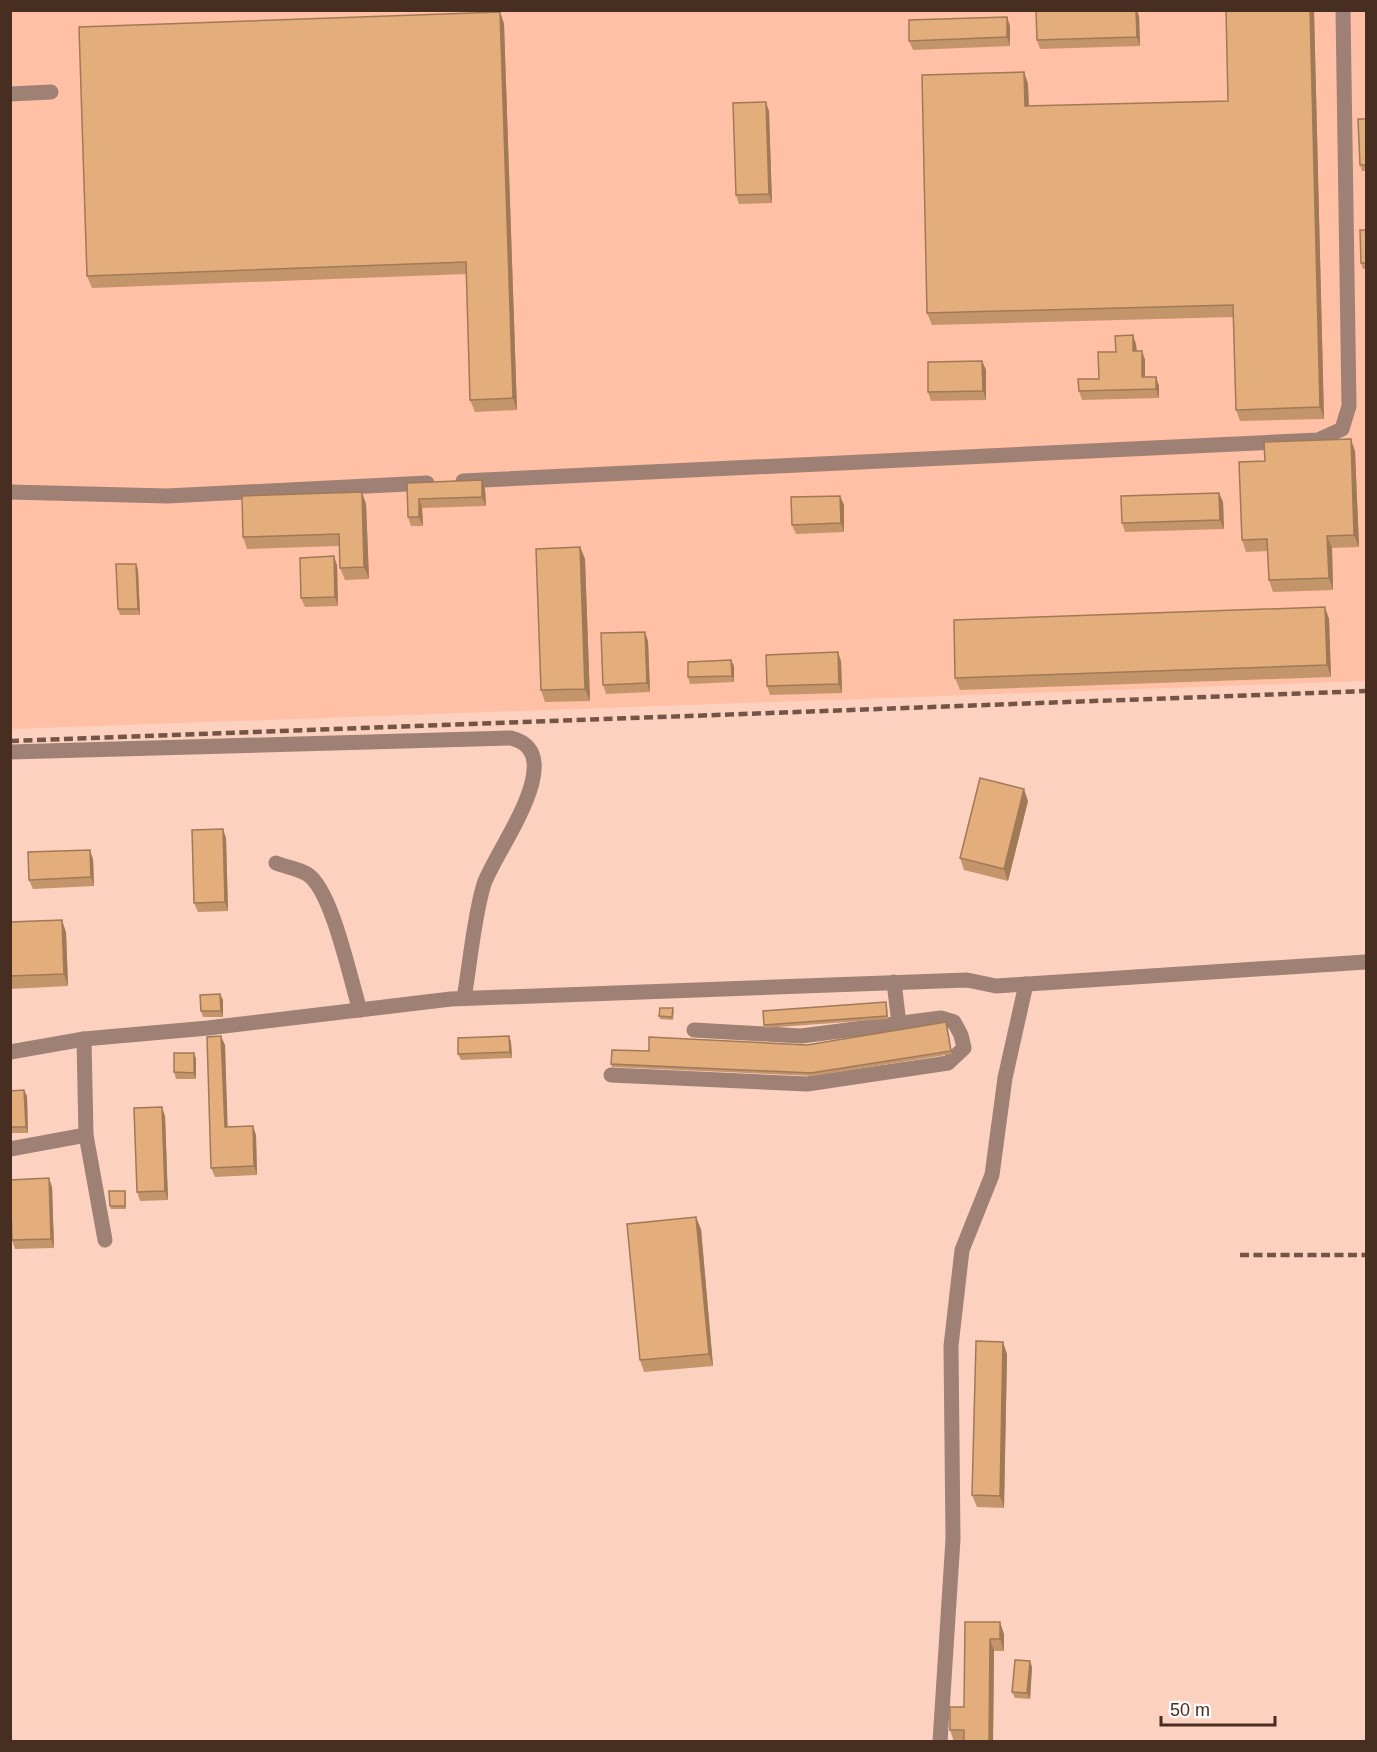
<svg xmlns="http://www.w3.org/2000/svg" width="1377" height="1752" viewBox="0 0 1377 1752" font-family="Helvetica,sans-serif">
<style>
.built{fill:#ffc0a6}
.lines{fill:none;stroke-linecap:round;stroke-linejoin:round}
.minor{stroke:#9e8074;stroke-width:15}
.rail{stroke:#735447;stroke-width:4.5;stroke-dasharray:9 4.5;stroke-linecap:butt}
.wall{fill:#c4956b}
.shaded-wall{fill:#a07957}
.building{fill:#e4ad7c;stroke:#a07957;stroke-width:1.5}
</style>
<rect width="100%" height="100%" fill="#fdd1c0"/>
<!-- built -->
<path class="built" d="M10,11H1366V681L11,729Z"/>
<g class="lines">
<!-- minor -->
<g class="minor">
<path d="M10,94L51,92"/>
<path d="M463,481L1318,440L1342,429L1349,406L1343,10"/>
<path d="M10,492L167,496L427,483"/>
<path d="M10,752L511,738C572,753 495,851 484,884C474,916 470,964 464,998"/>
<path d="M276,863C285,867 298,868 307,874C332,889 350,979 360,1010"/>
<path d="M894,982L899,1024"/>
<path d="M84,1039L86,1135L105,1240"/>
<path d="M10,1052L84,1039L208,1028L451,999L967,980L996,986L1366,962"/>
<path d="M611,1075L807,1084L948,1063L964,1048L961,1035L954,1022L941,1018L801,1036L694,1030"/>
<path d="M10,1149L86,1135"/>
<path d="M940,1742L953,1539L951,1346L962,1250L992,1175L1005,1078L1026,984"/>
</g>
<!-- rail -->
<g class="rail">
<path d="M10,741L1366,691"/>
<path d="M1240,1255H1366"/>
</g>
</g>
<!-- wall -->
<g class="wall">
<path d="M1226,10H1314L1324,419L1240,421L1236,410L1233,317L932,325L927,313L1024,72L1028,84L1029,106L1228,101Z"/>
<path d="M500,12L504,24L517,410L475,412L470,400L466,274L92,288L87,276Z"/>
<path d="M1139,16L1140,46L1040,49L1037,40Z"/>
<path d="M1007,17L1010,26V46L913,50L909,41Z"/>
<path d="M769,111L772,203L739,204L736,195Z"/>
<path d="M1366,119V171H1362L1360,165Z"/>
<path d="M1366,230V269H1363L1361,263Z"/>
<path d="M1136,344L1137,351H1142L1145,360V377H1156L1159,386V398L1082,400L1079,391L1099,379L1116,352Z"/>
<path d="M982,361L986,370V400L931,401L928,392Z"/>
<path d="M1355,451L1359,547L1332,548L1333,590L1273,592L1269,580L1268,551L1246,552L1242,540L1265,461Z"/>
<path d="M407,483L485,489L486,506L422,508L423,526H411L408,517Z"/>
<path d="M1219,493L1223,502L1224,529L1125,532L1122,523Z"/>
<path d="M840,496L844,505V532L796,534L792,525Z"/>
<path d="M366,504L369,579L345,580L340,568L339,546L247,549L243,537Z"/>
<path d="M580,547L585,559L590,701L545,702L541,690Z"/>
<path d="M136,564L138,570L140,615H120L118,609Z"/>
<path d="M337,565L338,606L305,607L301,598Z"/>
<path d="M1329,619L1331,677L960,690L955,678Z"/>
<path d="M648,641L650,692L606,694L603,685Z"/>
<path d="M841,661L842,693L770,695L767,686Z"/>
<path d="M734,666V682L690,684L688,677Z"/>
<path d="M1028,801L1008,881L964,870L960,858Z"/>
<path d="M226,838L228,911L198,912L194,903Z"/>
<path d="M93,859L94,886L33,889L29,880Z"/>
<path d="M10,922L66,932L68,986L10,989Z"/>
<path d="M223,1000V1017H203L201,1011Z"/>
<path d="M887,1005L888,1019L765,1028L764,1025Z"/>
<path d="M674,1011L673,1020L660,1019L659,1016Z"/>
<path d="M946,1022L952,1054L813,1076L612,1067L611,1064L649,1051L807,1045Z"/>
<path d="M509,1036L511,1042L512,1058L461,1060L458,1054Z"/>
<path d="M225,1045L227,1127L256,1135L257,1175L215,1177L211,1168Z"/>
<path d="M194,1053L196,1059V1079H176L174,1072Z"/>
<path d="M10,1091L27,1096L28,1133H12L10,1130Z"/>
<path d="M165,1116L168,1200L140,1201L137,1192Z"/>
<path d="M52,1187L54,1248L15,1249L12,1240Z"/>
<path d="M125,1191L126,1194V1209H111L110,1206Z"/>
<path d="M701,1229L713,1366L644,1372L640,1360Z"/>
<path d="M1007,1354L1004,1508L977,1507L972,1495Z"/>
<path d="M965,1622L1004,1634V1651H994L993,1742H954L950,1730L964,1707Z"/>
<path d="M1032,1667L1030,1699L1015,1698L1012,1692Z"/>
</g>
<!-- shaded-wall -->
<g class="shaded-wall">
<path d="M1136,10H1137L1139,16L1140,46L1137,37Z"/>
<path d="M1310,10H1314L1324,419L1320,407Z"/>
<path d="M500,12L504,24L517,410L513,398Z"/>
<path d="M1007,17L1010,26V46L1007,37Z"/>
<path d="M1024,72L1028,84L1029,118L1025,106Z"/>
<path d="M766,102L769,111L772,203L769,194Z"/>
<path d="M1133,335L1136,344L1137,360L1133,351Z"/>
<path d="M1142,351L1145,360V386L1142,377Z"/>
<path d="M982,361L986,370V400L983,391Z"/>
<path d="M1156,377L1159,386V398L1156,389Z"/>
<path d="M1351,439L1355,451L1359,547L1354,535Z"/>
<path d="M482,480L485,489L486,506L482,497Z"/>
<path d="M362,492L366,504L369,579L364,567Z"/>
<path d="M1219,493L1223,502L1224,529L1220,520Z"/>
<path d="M840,496L844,505V532L841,523Z"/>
<path d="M419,499L422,508L423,526L419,517Z"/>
<path d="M1327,536L1332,548L1333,590L1329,578Z"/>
<path d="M580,547L585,559L590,701L585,689Z"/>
<path d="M334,556L337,565L338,606L335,597Z"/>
<path d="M136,564L138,570L140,615L138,609Z"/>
<path d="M1325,607L1329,619L1331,677L1327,665Z"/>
<path d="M645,632L648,641L650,692L647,683Z"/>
<path d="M838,652L841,661L842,693L839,684Z"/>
<path d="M731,660L734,666V682L732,676Z"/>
<path d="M1024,789L1028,801L1008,881L1004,869Z"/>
<path d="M223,829L226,838L228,911L225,902Z"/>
<path d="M90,850L93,859L94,886L91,877Z"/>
<path d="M62,920L66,932L68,986L64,974Z"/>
<path d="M220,994L223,1000V1017L221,1011Z"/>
<path d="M221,1036L225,1045L228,1136L225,1127Z"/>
<path d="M509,1036L511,1042L512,1058L510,1052Z"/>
<path d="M194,1053L196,1059V1079L194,1073Z"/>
<path d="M24,1090L27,1096L28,1133L26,1127Z"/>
<path d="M162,1107L165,1116L168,1200L165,1191Z"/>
<path d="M253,1126L256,1135L257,1175L254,1166Z"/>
<path d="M49,1178L52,1187L54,1248L51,1239Z"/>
<path d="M696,1217L701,1229L713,1366L709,1354Z"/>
<path d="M1003,1342L1007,1354L1004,1508L1000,1496Z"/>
<path d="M1000,1622L1004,1634V1651L1000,1639Z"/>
<path d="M990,1639L994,1651L993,1742H989Z"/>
<path d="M1030,1661L1032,1667L1030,1699L1027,1693Z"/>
</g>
<!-- building -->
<g class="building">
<path d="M1136,10L1137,37L1037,40L1036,11Z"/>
<path d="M1226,10H1310L1320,407L1236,410L1233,305L927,313L922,75L1024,72L1025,106L1228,101Z"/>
<path d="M500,12L513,398L470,400L466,262L87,276L79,27Z"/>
<path d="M1007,17V37L909,41V20Z"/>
<path d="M766,102L769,194L736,195L733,103Z"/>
<path d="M1358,119H1366V165H1360Z"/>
<path d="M1360,230H1366V263H1361Z"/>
<path d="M1133,335V351H1142V377H1156V389L1079,391L1078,379H1099L1098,352H1116L1115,336Z"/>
<path d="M982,361L983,391L928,392V362Z"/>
<path d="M1351,439L1354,535L1327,536L1329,578L1269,580L1267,539L1242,540L1239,462L1265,461L1264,442Z"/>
<path d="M482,480V497L419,499V517H408L407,483Z"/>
<path d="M362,492L364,567L340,568L339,534L243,537L242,496Z"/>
<path d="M1219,493L1220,520L1122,523L1121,496Z"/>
<path d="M840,496L841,523L792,525L791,497Z"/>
<path d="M580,547L585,689L541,690L536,549Z"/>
<path d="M334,556L335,597L301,598L300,558Z"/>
<path d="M116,564H136L138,609H118Z"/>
<path d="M1325,607L1327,665L955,678L954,620Z"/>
<path d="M645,632L647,683L603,685L601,633Z"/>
<path d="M838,652L839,684L767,686L766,655Z"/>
<path d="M731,660L732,676L688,677V662Z"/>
<path d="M980,778L1024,789L1004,869L960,858Z"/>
<path d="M223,829L225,902L194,903L192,830Z"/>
<path d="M90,850L91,877L29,880L28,852Z"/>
<path d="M62,920L64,974L10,976V922Z"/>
<path d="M220,994L221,1011H201L200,995Z"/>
<path d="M886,1002L887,1016L764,1025L763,1011Z"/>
<path d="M660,1008H673L672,1017L659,1016Z"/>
<path d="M946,1022L951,1051L811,1073L611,1064L612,1050L649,1051V1037L807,1045Z"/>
<path d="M221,1036L225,1127L253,1126L254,1166L211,1168L207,1037Z"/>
<path d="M509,1036L510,1052L458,1054V1038Z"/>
<path d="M174,1053H194V1073L174,1072Z"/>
<path d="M24,1090L26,1127H10V1091Z"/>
<path d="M162,1107L165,1191L137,1192L134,1108Z"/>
<path d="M49,1178L51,1239L12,1240L10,1180Z"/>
<path d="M109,1191H125V1206H110Z"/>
<path d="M696,1217L709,1354L640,1360L627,1224Z"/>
<path d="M976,1341L1003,1342L1000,1496L972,1495Z"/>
<path d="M965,1622H1000V1639H990L989,1742L964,1741V1730H950V1707H964Z"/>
<path d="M1015,1660L1030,1661L1027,1693L1012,1692Z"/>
</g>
<!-- border -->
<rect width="1377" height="1752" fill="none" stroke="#482d21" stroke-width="24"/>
<!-- scale -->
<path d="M1161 1716v9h114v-9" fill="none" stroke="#482d21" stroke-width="3"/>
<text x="1170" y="1716" font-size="18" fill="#482d21" stroke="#fdfdfd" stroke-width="4.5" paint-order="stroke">50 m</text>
</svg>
